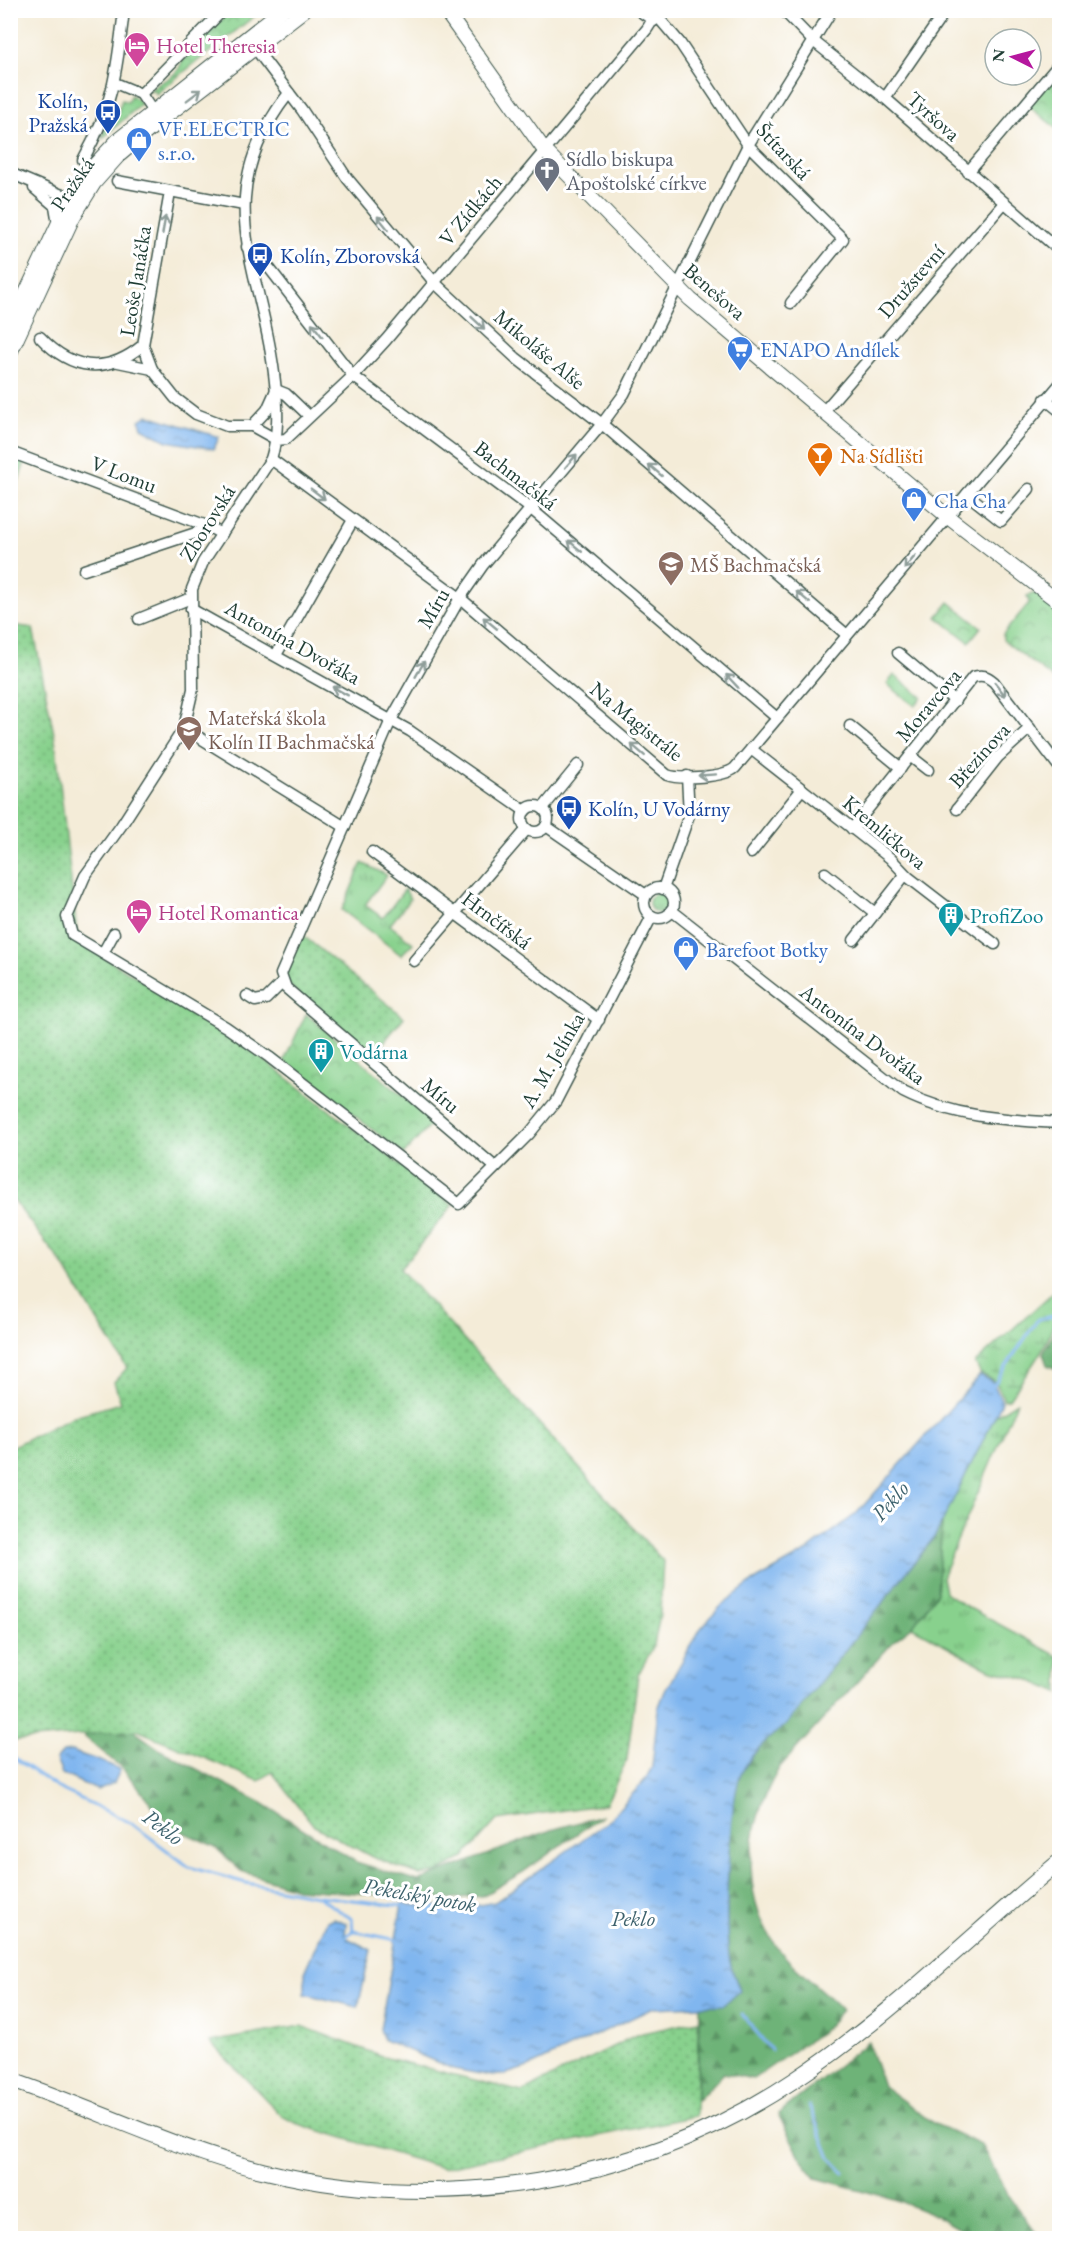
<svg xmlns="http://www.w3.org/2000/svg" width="1070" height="2249" viewBox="0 0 1070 2249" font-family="'EB Garamond',serif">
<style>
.grass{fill:url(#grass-tufts);stroke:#548760;stroke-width:1.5}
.forest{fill:url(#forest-firs);stroke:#467856;stroke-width:1.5}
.wetland{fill:url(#wetland-marsh);stroke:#548760;stroke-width:1.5}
.park{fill:url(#park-crowns);stroke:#548760;stroke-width:1.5}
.garden{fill:url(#garden-dots);stroke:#548760;stroke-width:1.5}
.water{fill:url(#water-ripples);stroke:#507a92;stroke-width:1.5}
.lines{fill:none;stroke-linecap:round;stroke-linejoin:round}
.stream{stroke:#80b6ef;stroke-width:3}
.street-casing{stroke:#3f574d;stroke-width:13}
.secondary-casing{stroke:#3f574d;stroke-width:16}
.primary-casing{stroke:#3f574d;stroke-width:17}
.street{stroke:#fff;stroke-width:10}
.secondary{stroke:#fff;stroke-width:14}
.primary{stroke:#fff;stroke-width:15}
.oneway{stroke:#8f9e9a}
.labels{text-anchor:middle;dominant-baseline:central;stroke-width:6;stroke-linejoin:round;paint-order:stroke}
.hotel-label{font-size:21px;fill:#b23c85;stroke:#fff;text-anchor:start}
.transit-label{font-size:21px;fill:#164399;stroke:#fff;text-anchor:start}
.street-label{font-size:21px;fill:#1f3d34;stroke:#fff}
.shop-label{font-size:21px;fill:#366cbe;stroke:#fff;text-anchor:start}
.worship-label{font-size:21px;fill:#5b616d;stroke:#fff;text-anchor:start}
.food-label{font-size:21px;fill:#c56008;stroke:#fff;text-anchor:start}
.education-label{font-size:21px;fill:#785e54;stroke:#fff;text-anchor:start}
.culture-label{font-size:21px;fill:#0d838f;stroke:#fff;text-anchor:start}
.water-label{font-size:22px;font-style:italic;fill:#3c616c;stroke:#fff}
</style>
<defs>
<pattern id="grass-tufts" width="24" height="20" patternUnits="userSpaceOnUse" patternTransform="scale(1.5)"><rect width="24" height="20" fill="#88d18d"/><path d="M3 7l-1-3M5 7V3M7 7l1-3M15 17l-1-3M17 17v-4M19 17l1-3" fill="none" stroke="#6fab74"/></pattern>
<pattern id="forest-firs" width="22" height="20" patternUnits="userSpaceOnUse" patternTransform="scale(1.5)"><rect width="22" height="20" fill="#6eb378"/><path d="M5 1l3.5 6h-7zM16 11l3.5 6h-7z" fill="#5a9363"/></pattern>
<pattern id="wetland-marsh" width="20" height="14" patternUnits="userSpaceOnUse" patternTransform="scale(1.5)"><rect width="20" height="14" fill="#88d18d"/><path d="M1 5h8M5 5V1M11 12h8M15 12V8" fill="none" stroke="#6fab74"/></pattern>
<pattern id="park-crowns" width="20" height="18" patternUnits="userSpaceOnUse" patternTransform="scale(1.5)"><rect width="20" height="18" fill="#88d18d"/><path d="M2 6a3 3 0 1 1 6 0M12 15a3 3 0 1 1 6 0" fill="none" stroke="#6fab74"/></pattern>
<pattern id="garden-dots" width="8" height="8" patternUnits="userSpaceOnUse" patternTransform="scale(1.5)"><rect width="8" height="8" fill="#88d18d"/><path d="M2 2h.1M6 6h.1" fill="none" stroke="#6fab74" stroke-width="1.8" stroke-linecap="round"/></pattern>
<pattern id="water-ripples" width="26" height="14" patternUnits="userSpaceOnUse" patternTransform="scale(1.5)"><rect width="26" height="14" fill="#80b6ef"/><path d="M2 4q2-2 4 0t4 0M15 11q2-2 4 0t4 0" fill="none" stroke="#6895c2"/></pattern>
</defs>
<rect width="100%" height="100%" fill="#fff"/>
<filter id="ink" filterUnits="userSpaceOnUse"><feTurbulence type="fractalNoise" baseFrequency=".0167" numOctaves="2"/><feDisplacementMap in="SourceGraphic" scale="12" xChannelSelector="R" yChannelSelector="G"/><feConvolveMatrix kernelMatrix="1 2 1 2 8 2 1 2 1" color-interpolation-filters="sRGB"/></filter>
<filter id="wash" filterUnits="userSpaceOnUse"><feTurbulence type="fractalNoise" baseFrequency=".008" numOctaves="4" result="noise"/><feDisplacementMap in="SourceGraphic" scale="24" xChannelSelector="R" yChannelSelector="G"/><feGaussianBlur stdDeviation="1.35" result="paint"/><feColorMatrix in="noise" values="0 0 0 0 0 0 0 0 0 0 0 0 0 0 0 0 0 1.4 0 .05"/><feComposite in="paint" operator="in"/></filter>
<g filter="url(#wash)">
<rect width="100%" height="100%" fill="#f4ecd8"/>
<!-- grass -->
<g class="grass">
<path d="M131,95L142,103L102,139L104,128L111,129L122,100L128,102Z"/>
<path d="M11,456L25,462L11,502Z"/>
<path d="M362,863L387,875L365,905L383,918L405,889L410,899L390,925L413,943L401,955L342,910Z"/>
<circle cx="659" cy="903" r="10"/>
<path d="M1017,1402L948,1562L942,1577L945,1592L964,1605L1059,1657V1693L1027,1679L989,1669L912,1627L937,1593L942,1522L996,1415Z"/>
</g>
<!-- forest -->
<g class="forest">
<path d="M1059,1323V1370L1047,1365L1043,1353Z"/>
<path d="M942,1522L937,1593L912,1627L895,1640L779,1768C743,1830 737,1909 791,1963C807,1979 826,1993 842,2010L825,2029L753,2079L724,2073L697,2101L700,2004L723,2005L740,1991C736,1980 730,1968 729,1956C724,1924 728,1796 743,1770C754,1750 768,1738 786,1725L935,1536Z"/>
<path d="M63,1687L113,1716L162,1751L262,1803L356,1862L418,1881L551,1830L602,1816L523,1872L482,1896L447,1899L297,1889L241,1871L214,1846L169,1826L123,1769L85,1737Z"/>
<path d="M868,2042L883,2086L933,2123L981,2145L1011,2200L1040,2238H975L941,2218L894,2199L816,2178L803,2162L778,2114Z"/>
</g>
<!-- wetland -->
<path class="wetland" d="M1059,1287C1060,1334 1034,1362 1009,1399L1004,1400L996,1382L980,1373L975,1363Z"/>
<!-- park -->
<g class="park">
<path d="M230,11H261L156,94L154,91H148C159,81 179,78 182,60Z"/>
<path d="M1059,68V130L1028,106Z"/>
<path d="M1035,593L1059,611V683L1003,640V634L1029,603L1027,596Z"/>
<path d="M949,602L981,627L969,642L937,617Z"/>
<path d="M894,675L922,697L915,706L887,684Z"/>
<path d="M306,1014L433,1122L404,1154L284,1061Z"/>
</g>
<!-- garden -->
<g class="garden">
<path d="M12,625L33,628L55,739L78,942L225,1030L453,1205L400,1269L663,1561L660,1614L654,1645L638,1675L627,1759L606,1804L497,1820L464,1857L439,1872L420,1875L372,1857L314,1826L272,1772L259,1781L137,1730L11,1741V1447L74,1416L121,1403L114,1382L127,1368L63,1265L11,1197Z"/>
<path d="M301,934L404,1017L372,1057L285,982V974Z"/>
<path d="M698,2021L696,2116L442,2168L295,2123L282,2116L210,2042L301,2026L387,2058L522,2092L638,2034Z"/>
</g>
<!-- water -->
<g class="water">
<path d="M148,415L219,437L214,449L167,441L142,428L140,420Z"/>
<path d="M980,1375L993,1382L1002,1402L935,1536L786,1725C768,1738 754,1750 743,1770C728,1796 724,1924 729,1956C730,1968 736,1980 740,1991L723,2005L653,2008L531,2066L506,2074L492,2076L453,2069L384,2040L380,2030L402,1904L465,1908L495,1902L607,1822L645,1780L652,1767L658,1709L665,1691L701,1628L724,1603L751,1583L804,1553L856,1514Z"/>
<path d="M72,1751C88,1758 105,1761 120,1770L114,1783L97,1790L62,1774L56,1760L63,1752Z"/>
<path d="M333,1918L346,1923L345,1937L371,1950L358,2007L305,1994V1970L327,1921Z"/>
</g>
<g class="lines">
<!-- stream -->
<g class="stream">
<path d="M993,1386L1038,1319L1060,1315"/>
<path d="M10,1755L56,1787L131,1823L189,1867L246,1883L317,1896L352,1919L353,1931L397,1940"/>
<path d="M319,1896L404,1906"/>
<path d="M345,1937L353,1931"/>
<path d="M742,2014L771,2050"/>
<path d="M809,2105L830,2158L844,2172"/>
</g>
</g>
</g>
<g filter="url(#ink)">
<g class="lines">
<!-- street casing -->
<g class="street-casing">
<g id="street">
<path d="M638,10L654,21"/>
<path d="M783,10L812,40L885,98L1060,251"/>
<path d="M657,16L680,43L748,145L843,239L791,303"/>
<path d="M255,48L302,110L347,178L435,283L516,358L602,424L847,635"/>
<path d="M115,83L141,94L153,112"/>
<path d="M289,93C205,200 264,269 275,382C278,408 279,433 271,459L203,562L192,589L193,689L184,728L121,826L85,876L67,917L72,935L226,1027L269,1057L459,1204L529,1134L556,1101L652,916"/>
<path d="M141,94L223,10"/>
<path d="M885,98L946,10"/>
<path d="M83,160C113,106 117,71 124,10"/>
<path d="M968,172L1060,63"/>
<path d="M10,173L62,195L77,194"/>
<path d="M117,181L244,205"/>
<path d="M34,188L55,206L58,224"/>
<path d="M170,192L143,345L152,369L175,398L196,414L227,426H252L277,440L286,439L353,376L386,340L647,29L659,10"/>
<path d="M247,247L270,269L353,376L530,508L777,718"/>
<path d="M40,337C72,371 107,375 143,345"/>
<path d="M118,362L152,369"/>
<path d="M1045,399L1060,411"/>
<path d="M824,411L1004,203"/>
<path d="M252,426L267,410L276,390L286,394L309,416"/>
<path d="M10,452L207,526L222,534"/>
<path d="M271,459L460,598L667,775C680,780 725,777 735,768L1060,384"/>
<path d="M967,494L1001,521L1029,489"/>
<path d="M84,570L211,528"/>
<path d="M191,609L410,731L525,811"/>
<path d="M139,619L191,598"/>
<path d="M898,653L955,701"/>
<path d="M276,655L353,520"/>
<path d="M850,726L901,768"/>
<path d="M184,728L345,827"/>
<path d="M751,749L890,858L908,877L995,944"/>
<path d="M910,756L928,770"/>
<circle cx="535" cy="819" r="13"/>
<path d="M543,808L578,765"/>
<path d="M957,809L998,757L1030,728"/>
<path d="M546,826L646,895"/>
<path d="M852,829L973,677C982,674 987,676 994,682L1060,768"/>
<path d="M372,852L599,1020"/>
<path d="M751,853L802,789"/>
<path d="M825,873L875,913"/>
<circle cx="659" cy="903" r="15"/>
<path d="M663,889L689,815L687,776"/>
<path d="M671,910L903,1092C952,1117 1005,1120 1060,1123"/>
<path d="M854,940L905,875"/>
<path d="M103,953L114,933"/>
<path d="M414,961L527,829"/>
<path d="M247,996L255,1001L266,999L282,983"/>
<path d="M494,1166L286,988L281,974L391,720L460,598L483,565L602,424L624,394L748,145L832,10"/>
</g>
</g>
<!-- secondary casing -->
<g class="secondary-casing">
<g id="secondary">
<path d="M445,10L545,151L690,299L948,517L1060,603"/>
<path d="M10,327L71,197L90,170L118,140L282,10"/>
<path d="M10,353L73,217L94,183L118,156L161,120L304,10"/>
</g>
</g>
<!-- primary casing -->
<g class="primary-casing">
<path id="primary" d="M10,2080C96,2109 177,2150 264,2171C444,2215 638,2184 793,2081C889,2018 972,1934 1060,1861"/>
</g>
<!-- street -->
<use href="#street" class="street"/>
<!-- secondary -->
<use href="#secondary" class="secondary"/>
<!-- primary -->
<use href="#primary" class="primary"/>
</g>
<!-- one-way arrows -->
<defs><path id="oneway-shaft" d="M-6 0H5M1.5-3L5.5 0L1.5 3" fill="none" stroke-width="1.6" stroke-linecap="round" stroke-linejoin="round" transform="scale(1.5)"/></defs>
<g class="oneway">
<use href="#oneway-shaft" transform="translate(194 95) rotate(-37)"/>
<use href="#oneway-shaft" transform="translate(383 223) rotate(-129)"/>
<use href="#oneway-shaft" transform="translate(164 225) rotate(-80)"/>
<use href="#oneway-shaft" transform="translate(478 323) rotate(43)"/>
<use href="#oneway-shaft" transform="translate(317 330) rotate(-128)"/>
<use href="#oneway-shaft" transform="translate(571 461) rotate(-49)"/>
<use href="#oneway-shaft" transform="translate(655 470) rotate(-139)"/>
<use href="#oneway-shaft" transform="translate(318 494) rotate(37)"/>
<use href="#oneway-shaft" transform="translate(575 546) rotate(-140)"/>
<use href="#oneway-shaft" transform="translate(910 562) rotate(130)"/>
<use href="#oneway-shaft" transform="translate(803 597) rotate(-139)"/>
<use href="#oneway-shaft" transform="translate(490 623) rotate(-140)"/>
<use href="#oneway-shaft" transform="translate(420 669) rotate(-60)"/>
<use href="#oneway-shaft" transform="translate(732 681) rotate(-133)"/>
<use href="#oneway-shaft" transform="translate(1000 689) rotate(52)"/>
<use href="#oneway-shaft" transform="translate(340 691) rotate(-151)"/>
<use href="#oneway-shaft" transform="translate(638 750) rotate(-139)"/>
<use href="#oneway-shaft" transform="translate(707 775) rotate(176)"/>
</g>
</g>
<!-- icons -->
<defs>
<g id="hotel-pin" transform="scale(1.35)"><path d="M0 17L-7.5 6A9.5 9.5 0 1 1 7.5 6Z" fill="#d1479c" stroke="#fff"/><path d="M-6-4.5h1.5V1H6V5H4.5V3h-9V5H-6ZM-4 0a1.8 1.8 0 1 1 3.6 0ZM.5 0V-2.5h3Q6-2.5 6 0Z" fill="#fff"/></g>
<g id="bus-pin" transform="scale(1.35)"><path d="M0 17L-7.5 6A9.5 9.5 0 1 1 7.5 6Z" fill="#1a4fb4" stroke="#fff"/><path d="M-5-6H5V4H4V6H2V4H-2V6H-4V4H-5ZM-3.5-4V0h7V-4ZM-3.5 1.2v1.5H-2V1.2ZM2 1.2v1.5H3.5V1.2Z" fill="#fff"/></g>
<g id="shop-pin" transform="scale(1.35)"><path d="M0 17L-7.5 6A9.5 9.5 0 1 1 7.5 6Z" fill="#3f7fe0" stroke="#fff"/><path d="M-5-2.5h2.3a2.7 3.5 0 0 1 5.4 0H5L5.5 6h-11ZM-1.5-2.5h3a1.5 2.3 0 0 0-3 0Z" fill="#fff"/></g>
<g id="church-pin" transform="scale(1.35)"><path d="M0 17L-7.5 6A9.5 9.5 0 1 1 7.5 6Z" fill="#6b7280" stroke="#fff"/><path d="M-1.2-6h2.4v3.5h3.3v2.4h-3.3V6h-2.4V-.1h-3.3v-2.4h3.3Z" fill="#fff"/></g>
<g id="supermarket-pin" transform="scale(1.35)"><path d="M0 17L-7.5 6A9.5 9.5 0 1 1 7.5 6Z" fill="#3f7fe0" stroke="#fff"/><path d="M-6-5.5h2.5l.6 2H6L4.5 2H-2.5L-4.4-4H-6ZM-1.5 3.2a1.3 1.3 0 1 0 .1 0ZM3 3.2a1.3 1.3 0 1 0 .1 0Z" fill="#fff"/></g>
<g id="bar-pin" transform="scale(1.35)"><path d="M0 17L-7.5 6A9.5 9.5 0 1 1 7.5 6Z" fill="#e8710a" stroke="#fff"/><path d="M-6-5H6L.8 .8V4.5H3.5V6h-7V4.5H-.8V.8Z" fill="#fff"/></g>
<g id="school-pin" transform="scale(1.35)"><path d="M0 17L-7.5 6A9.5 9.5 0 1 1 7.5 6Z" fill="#8d6e63" stroke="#fff"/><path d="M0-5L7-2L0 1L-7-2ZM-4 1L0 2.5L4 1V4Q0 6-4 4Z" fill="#fff"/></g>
<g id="building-pin" transform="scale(1.35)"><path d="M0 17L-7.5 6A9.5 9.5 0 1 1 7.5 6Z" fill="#0f9aa8" stroke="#fff"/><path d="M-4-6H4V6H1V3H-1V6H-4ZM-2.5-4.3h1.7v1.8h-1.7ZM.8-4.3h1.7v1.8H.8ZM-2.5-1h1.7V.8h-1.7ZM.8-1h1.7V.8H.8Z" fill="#fff"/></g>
</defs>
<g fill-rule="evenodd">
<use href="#hotel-pin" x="137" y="45"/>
<use href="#bus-pin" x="108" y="112"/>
<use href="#shop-pin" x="139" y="140"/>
<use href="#church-pin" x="547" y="170"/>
<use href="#bus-pin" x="260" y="255"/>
<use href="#supermarket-pin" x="740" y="349"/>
<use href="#bar-pin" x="820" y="455"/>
<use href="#shop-pin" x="914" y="500"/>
<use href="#school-pin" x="671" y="564"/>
<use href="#school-pin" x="189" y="729"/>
<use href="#bus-pin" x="569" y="808"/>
<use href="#hotel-pin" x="139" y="912"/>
<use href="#building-pin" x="951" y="915"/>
<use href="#shop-pin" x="686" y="949"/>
<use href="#building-pin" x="321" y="1051"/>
</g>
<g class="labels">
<!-- hotel labels -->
<g class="hotel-label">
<text x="156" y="45">Hotel Theresia</text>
<text x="158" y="912">Hotel Romantica</text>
</g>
<!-- transit labels -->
<g class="transit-label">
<text x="88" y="100" text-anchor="end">Kolín,<tspan x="88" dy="24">Pražská</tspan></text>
<text x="280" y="255">Kolín, Zborovská</text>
<text x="588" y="808">Kolín, U Vodárny</text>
</g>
<!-- street labels -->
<g class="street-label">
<text transform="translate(934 116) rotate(42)">Tyršova</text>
<text transform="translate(784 151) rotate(47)">Štítarská</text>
<text transform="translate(72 184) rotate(-56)">Pražská</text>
<text transform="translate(470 210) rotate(-50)">V Zídkách</text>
<text transform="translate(135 281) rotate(-81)">Leoše Janáčka</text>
<text transform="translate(911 281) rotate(-49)">Družstevní</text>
<text transform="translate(715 291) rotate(41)">Benešova</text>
<text transform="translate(540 349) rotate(40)">Mikoláše Alše</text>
<text transform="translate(124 474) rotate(21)">V Lomu</text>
<text transform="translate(516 475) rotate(38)">Bachmačská</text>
<text transform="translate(207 523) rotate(-58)">Zborovská</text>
<text transform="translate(433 608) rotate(-60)">Míru</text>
<text transform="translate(293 642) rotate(29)">Antonína Dvořáka</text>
<text transform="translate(928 705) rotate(-50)">Moravcova</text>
<text transform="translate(637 721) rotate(39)">Na Magistrále</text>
<text transform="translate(979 755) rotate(-48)">Březinova</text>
<text transform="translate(885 832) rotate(40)">Kremličkova</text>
<text transform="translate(497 920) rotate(37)">Hrnčířská</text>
<text transform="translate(863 1034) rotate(37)">Antonína Dvořáka</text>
<text transform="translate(552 1060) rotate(-60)">A. M. Jelínka</text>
<text transform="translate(441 1095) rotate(40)">Míru</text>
</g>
<!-- shop labels -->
<g class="shop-label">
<text x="158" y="128">VF.ELECTRIC<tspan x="158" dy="24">s.r.o.</tspan></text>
<text x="760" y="349">ENAPO Andílek</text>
<text x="934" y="500">Cha Cha</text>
<text x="706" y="949">Barefoot Botky</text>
</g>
<!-- worship labels -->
<g class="worship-label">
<text x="566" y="158">Sídlo biskupa<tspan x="566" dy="24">Apoštolské církve</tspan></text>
</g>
<!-- food labels -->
<g class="food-label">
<text x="840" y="455">Na Sídlišti</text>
</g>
<!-- education labels -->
<g class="education-label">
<text x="690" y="564">MŠ Bachmačská</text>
<text x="208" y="717">Mateřská škola<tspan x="208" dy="24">Kolín II Bachmačská</tspan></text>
</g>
<!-- culture labels -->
<g class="culture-label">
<text x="970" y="915">ProfiZoo</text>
<text x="340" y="1051">Vodárna</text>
</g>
<!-- water labels -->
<g class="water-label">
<text transform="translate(890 1501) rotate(-49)">Peklo</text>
<text transform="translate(163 1827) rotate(37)">Peklo</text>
<text transform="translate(420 1895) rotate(10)">Pekelský potok</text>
<text x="633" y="1918">Peklo</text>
</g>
</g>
<!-- margin -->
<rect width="1070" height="2249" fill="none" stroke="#fff" stroke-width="36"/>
<!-- north arrow -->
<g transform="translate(1013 57) rotate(276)"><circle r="28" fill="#ffffff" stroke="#a5b1ae" stroke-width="1.5"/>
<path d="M0-4.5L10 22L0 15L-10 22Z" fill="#b5179e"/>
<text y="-9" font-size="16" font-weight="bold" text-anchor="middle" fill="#1f3d34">N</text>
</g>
</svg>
